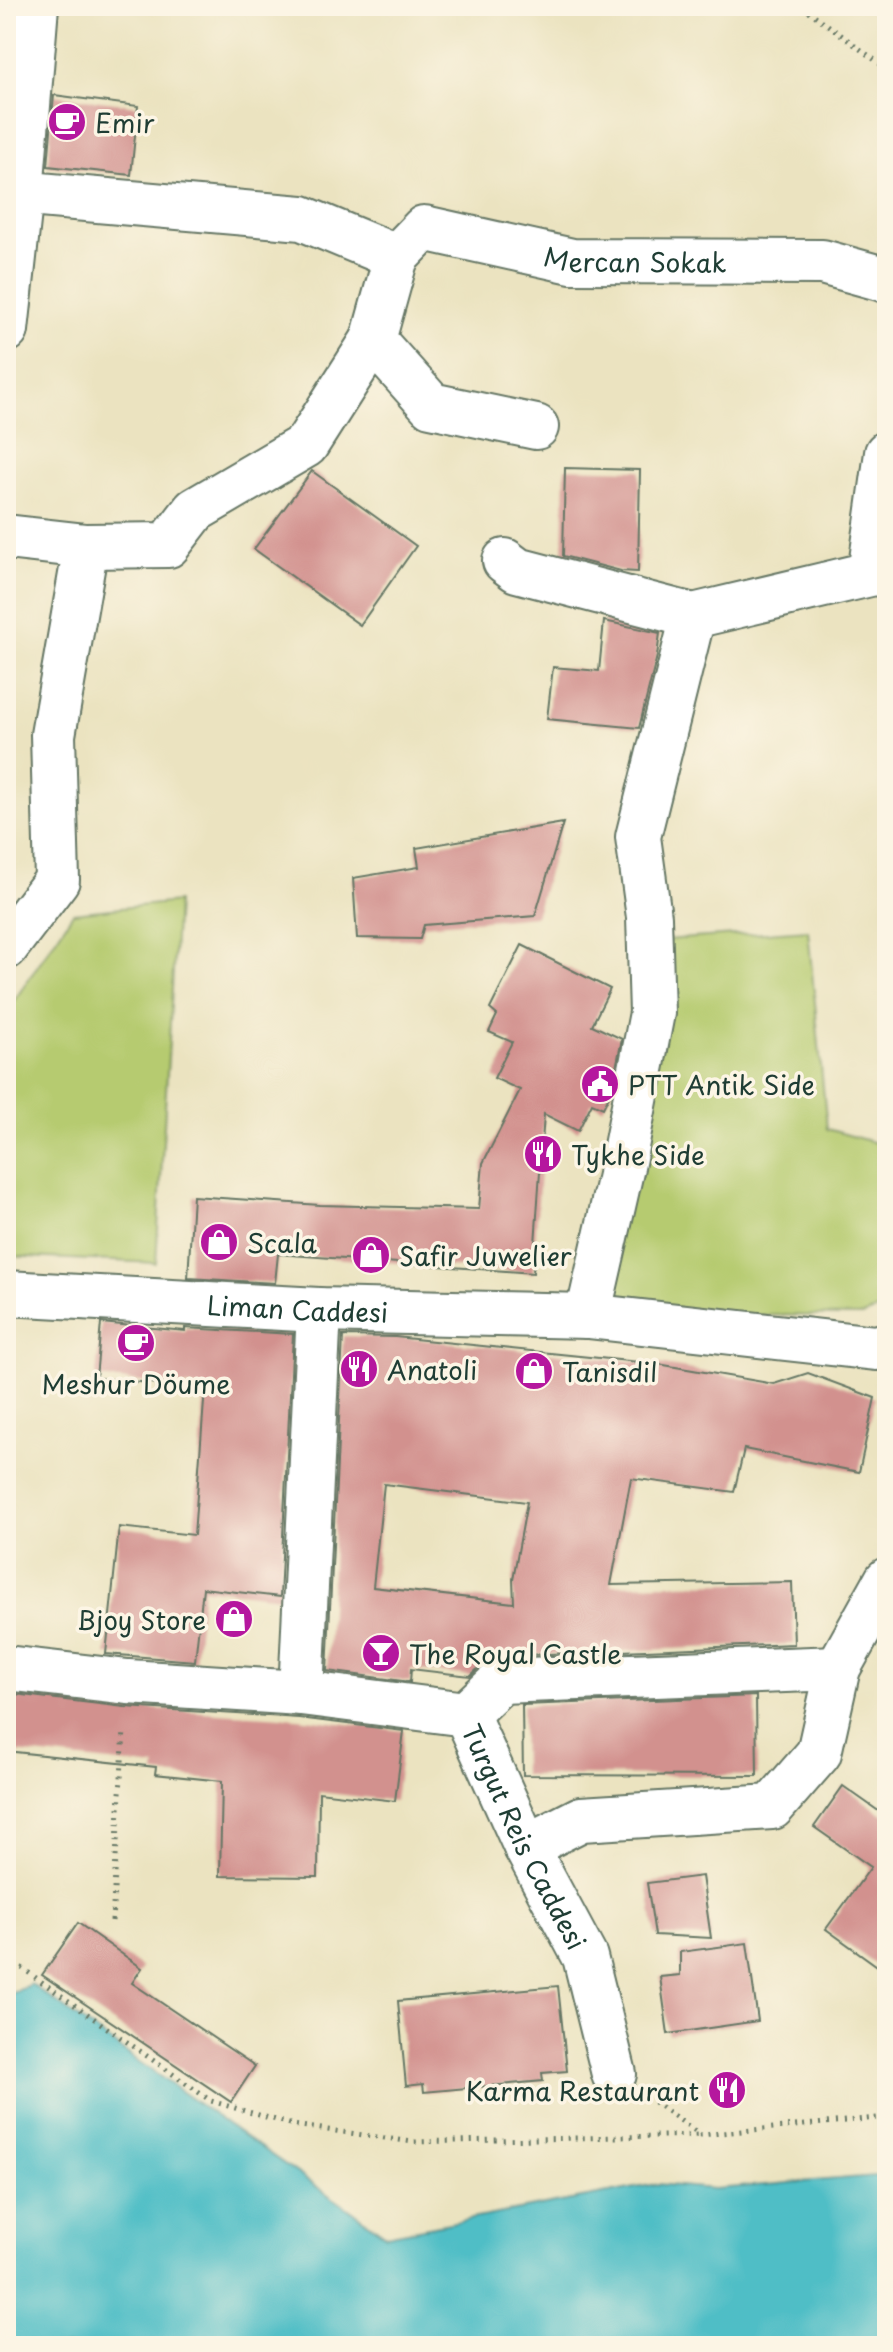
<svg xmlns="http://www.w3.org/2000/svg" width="893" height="2352" viewBox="0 0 893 2352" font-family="'Playpen Sans',sans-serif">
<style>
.green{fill:#b6cb6f;stroke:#6a8452;stroke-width:2}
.water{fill:#50bec6;stroke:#387e7d;stroke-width:2}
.building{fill:#d2918e;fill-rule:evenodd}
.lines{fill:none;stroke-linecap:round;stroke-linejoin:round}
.street-casing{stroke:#667765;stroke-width:48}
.path{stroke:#667765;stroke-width:5;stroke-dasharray:2 6;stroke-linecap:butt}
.street{stroke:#fff;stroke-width:44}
.labels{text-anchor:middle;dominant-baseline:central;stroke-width:7;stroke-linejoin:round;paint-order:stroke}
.poi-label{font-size:26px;fill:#1f3d34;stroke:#fcf5e5;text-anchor:start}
.street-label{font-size:26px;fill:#1f3d34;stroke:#fcf5e5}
</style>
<rect width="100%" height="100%" fill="#fcf5e5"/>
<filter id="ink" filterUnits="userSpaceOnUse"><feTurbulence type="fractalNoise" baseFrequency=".0125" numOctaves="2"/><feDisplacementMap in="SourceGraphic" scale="16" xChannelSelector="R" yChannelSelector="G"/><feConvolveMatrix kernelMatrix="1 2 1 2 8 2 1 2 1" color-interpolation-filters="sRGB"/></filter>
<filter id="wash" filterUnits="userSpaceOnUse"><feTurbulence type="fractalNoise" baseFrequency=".006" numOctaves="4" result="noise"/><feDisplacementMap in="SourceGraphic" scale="32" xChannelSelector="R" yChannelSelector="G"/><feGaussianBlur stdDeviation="1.8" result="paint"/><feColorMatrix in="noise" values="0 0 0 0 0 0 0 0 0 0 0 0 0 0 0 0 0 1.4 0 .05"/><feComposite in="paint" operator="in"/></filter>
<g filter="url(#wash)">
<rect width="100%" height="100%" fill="#ebe3c0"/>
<!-- green -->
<g class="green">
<path d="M177,902L156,1263L6,1256V1013L73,913Z"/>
<path d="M808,930L827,1129L887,1146V1306L862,1316L604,1314L665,940Z"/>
</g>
<!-- water -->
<path class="water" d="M31,1984C148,2070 267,2152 386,2235L656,2184L714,2189L887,2175V2346H6V1996Z"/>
<g id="blocks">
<!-- building -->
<g class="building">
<path d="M54,95L138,106L131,175L48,166Z"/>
<path d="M565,468L640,470L638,572L621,571L563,556Z"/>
<path d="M312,471L416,546L360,625L254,549Z"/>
<path d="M604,621L660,633L657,656L639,728L547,719L553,667L599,671Z"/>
<path d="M563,823L535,916L424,925L420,939L357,938L353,878L419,867L416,848Z"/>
<path d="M522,945L610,989L592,1025L622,1039L611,1092L603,1108L592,1103L578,1131L544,1114L533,1273L278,1254L275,1283L188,1278L193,1196L320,1205L479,1209L483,1163L520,1090L494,1078L512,1042L489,1032L497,1015L490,1009Z"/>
<path d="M101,1323L185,1331V1328L293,1334L280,1597L203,1588L195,1661L106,1654L119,1527L194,1535L205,1388L96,1378Z"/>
<path d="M343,1336L395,1337L658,1364L774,1384L808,1373L875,1398L859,1472L744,1449L734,1492L631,1478L611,1585L792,1582L794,1644L500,1656L485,1662L470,1676L411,1669L410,1682L327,1671ZM384,1484L527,1502L513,1579L514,1603L373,1587Z"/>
<path d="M6,1693L125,1707L299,1718L404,1731L395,1801L319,1792L318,1877L220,1876L222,1781L155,1774L156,1767L6,1751Z"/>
<path d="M756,1696L757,1776L523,1775L522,1705Z"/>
<path d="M843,1786L887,1817V1973L826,1929L871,1867L814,1827Z"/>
<path d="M702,1876L711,1938L655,1935L647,1883Z"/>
<path d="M78,1923L142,1968L132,1983L255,2066L231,2102L42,1975Z"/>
<path d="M747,1943L758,2021L668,2034L660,1977L680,1975V1952Z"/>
<path d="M558,1986L567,2071L542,2073L543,2081L424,2092L423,2084L406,2086L398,2001Z"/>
</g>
</g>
</g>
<g filter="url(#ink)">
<use href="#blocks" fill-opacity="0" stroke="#667765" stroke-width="2"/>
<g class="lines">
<!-- street casing -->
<g class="street-casing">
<g id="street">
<path id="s1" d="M6,192L302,218L396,257L424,228L572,261L822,262L887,280"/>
<path d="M396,257L373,340L431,405L536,427"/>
<path d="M6,330L21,193L36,6"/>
<path d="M6,537L86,546L53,735L57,880L6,947"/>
<path d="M86,546L168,545L195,510L306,445L373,340"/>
<path d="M505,561L517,570L693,616L870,574L887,453"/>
<path id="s2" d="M6,1293L319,1310L588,1316L876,1348L887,1345"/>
<path d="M588,1316L623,1162L652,1013L649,917L638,837L693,616"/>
<path d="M6,1668L128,1682L301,1693L319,1310"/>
<path id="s3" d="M301,1693L466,1714L526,1847L585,1957L614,2074"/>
<path d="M466,1714L501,1681L838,1668"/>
<path d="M526,1847L581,1819L772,1807L819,1753L838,1668L887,1580"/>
</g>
</g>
<!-- path -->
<g class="path">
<path d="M802,6L887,69"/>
<path d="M112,1921L124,1730"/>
<path d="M6,1964L22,1968L211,2101L293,2125L413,2142L701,2135"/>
<path d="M654,2102L701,2135L887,2117"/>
</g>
<!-- street -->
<use href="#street" class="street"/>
</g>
</g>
<!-- icons -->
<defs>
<g id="cafe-disc" transform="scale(2)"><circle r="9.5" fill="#b5179e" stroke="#fcf5e5"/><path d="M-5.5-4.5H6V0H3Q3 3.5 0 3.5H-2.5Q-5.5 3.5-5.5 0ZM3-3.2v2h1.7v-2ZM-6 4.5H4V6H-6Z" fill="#fff"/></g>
<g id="civic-disc" transform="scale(2)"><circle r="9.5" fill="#b5179e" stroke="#fcf5e5"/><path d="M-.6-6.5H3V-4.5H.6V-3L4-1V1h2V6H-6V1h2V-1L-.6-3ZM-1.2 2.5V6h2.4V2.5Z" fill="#fff"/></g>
<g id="restaurant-disc" transform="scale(2)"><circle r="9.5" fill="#b5179e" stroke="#fcf5e5"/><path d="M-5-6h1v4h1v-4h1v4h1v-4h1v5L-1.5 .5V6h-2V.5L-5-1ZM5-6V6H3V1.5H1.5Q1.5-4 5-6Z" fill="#fff"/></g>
<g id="shop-disc" transform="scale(2)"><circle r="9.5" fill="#b5179e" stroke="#fcf5e5"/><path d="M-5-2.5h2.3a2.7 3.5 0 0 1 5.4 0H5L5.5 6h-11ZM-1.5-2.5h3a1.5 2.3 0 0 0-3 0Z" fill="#fff"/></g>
<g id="bar-disc" transform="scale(2)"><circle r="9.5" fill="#b5179e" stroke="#fcf5e5"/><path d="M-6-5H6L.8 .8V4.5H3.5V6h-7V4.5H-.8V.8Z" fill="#fff"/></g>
</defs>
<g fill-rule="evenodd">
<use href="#cafe-disc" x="67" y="122"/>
<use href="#civic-disc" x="600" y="1084"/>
<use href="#restaurant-disc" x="543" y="1154"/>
<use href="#shop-disc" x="219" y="1242"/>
<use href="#shop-disc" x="371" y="1255"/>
<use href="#cafe-disc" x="136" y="1343"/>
<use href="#restaurant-disc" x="359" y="1369"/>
<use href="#shop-disc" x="534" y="1371"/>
<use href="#shop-disc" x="234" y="1619"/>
<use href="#bar-disc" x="381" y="1653"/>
<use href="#restaurant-disc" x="727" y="2090"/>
</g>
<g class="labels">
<!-- poi labels -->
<g class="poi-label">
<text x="95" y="122">Emir</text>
<text x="628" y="1084">PTT Antik Side</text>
<text x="571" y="1154">Tykhe Side</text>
<text x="247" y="1242">Scala</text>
<text x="399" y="1255">Safir Juwelier</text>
<text x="387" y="1369">Anatoli</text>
<text x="562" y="1371">Tanisdil</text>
<text x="136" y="1383" text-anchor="middle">Meshur Döume</text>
<text x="206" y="1619" text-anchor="end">Bjoy Store</text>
<text x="409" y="1653">The Royal Castle</text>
<text x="699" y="2090" text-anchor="end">Karma Restaurant</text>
</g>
<!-- street labels -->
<g class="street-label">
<text stroke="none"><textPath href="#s1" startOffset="654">Mercan Sokak</textPath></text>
<text stroke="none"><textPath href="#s2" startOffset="292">Liman Caddesi</textPath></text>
<text stroke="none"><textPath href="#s3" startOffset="302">Turgut Reis Caddesi</textPath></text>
</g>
</g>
<!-- margin -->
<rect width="893" height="2352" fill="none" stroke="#fcf5e5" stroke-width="32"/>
</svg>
